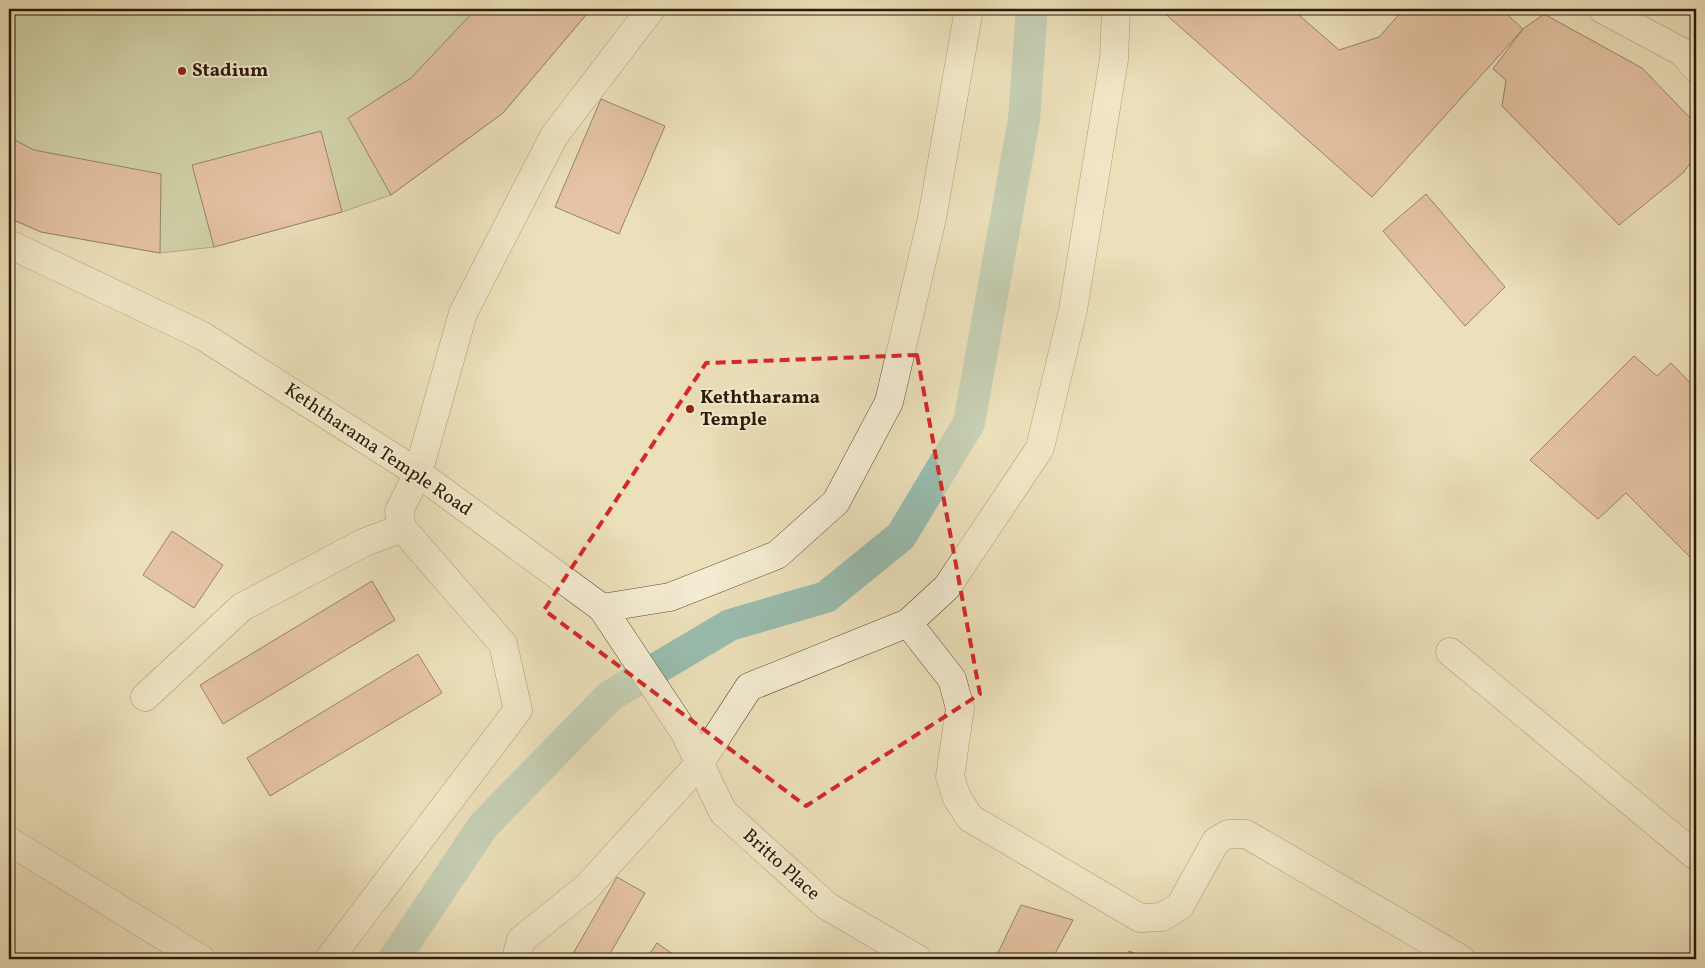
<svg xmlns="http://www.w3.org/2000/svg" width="1705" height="968" viewBox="0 0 1705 968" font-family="Vollkorn,serif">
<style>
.grass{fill:#b2c394;stroke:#6e6e4c}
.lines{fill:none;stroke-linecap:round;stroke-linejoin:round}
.canal{stroke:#99bdaf;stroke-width:32}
.building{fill:#dba08a;stroke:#2a1a05}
.minor-casing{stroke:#5a4c32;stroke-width:29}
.minor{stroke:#f3ebd2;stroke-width:28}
.marked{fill:none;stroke:#d62828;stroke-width:4;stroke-dasharray:10 6;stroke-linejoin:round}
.poi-dot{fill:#8f2418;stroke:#f3ebd2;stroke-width:2}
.labels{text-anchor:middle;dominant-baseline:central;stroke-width:4;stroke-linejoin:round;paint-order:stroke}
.poi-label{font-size:19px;font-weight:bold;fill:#2a1a05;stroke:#f3ebd2;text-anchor:start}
.street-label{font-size:19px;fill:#2a1a05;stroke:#f3ebd2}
</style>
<rect width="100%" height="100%" fill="#ece0ba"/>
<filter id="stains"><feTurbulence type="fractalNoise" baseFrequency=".004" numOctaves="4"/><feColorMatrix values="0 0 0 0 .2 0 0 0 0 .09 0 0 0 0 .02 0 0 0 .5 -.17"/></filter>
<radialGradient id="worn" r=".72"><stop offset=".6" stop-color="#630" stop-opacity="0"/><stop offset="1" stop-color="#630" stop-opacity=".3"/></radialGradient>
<!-- grass -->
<path class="grass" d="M9,9H591L503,113L391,195L342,212L214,247L160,253L41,232L9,218Z"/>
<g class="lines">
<!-- canal -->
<path class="canal" d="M394,959L483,826L610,696L730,625L826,597L901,536L969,423L1024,119L1032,9"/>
</g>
<!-- building -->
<g class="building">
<path d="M476,9H591L503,113L391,195L348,118L411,78Z"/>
<path d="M1162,9H1292L1339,50L1379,37L1404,9H1501L1523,29L1372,197L1161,10Z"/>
<path d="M1544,14L1642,68L1696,124V156L1683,173L1619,225L1502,106L1506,80L1493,69L1523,29Z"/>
<path d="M601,99L665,126L619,234L555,207Z"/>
<path d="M321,131L342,212L214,247L192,165Z"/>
<path d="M9,137L34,150L161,174L160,253L41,232L9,218Z"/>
<path d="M1426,194L1505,287L1465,326L1383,231Z"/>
<path d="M1634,356L1657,376L1671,363L1696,389V563L1626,493L1598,519L1530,460Z"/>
<path d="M172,531L223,565L194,608L143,575Z"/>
<path d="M372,581L395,620L223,724L200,685Z"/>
<path d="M418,654L442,693L270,796L247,758Z"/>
<path d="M617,877L645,893L607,959H570Z"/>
<path d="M1021,905L1073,920L1052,959H995Z"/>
<path d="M657,943L680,959H646Z"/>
<path d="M1129,951L1147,959H1125Z"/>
</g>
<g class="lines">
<!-- minor casing -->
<g class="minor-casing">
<g id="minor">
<path d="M1602,9L1682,52L1696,68"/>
<path d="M9,244L201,335L418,473L602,608L685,733L723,812L827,906L918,959"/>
<path d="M602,608L670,597L777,555L836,502L889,402L932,218L969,9"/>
<path d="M908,623L952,679L960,708L950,777L957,798L970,818L1140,918L1162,917L1180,906L1216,841L1228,834H1246L1461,959"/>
<path d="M1450,652L1696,856"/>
<path d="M145,697L242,607L363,543L402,528"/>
<path d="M9,841L201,959"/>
<path d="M329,959L518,710L503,644L402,528L399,511L418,473L463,313L554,136L651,9"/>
<path d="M516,959L521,940L587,887L699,764L749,687L908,623L947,587L1040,448L1073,310L1114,59L1116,9"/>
</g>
</g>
<!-- minor -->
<use href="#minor" class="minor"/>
</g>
<!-- marked area -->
<path d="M0 0H1705V968H0ZM917,355L980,694L806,806L544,610L706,363Z" fill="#ece0ba" fill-opacity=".55" fill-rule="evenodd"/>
<path class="marked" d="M917,355L980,694L806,806L544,610L706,363Z"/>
<!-- markers -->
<g class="poi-dot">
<circle cx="182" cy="71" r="5"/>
<circle cx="690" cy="409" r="5"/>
</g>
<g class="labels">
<!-- poi labels -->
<g class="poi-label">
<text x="192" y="71">Stadium</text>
<text x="700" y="398">Keththarama<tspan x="700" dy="22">Temple</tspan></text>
</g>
<!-- street labels -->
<g class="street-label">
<text transform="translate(378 450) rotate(34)">Keththarama Temple Road</text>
<text transform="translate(781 865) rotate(42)">Britto Place</text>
</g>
</g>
<!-- margin -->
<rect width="1705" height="968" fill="none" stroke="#ece0ba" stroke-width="30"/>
<rect x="10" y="10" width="1685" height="948" fill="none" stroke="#2a1a05" stroke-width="2.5"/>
<rect x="15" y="15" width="1675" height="938" fill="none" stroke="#2a1a05"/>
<rect width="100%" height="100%" filter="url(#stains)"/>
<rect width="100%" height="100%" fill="url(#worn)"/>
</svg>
